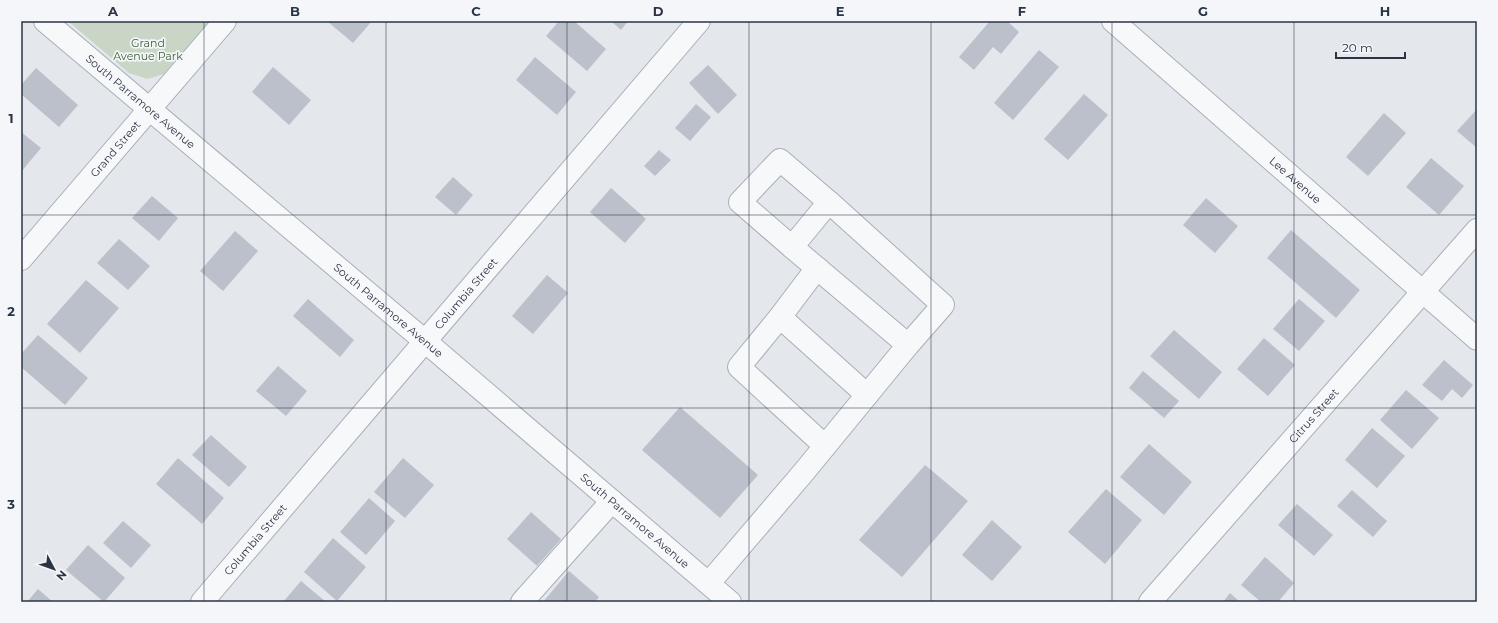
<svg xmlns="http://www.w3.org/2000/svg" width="1498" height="623" viewBox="0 0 1498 623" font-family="Montserrat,sans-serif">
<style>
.green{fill:#c9d6c5}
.building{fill:#bbc0ca}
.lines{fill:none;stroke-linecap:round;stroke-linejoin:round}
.minor-casing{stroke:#a9aeb7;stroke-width:24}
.minor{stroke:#f7f8fa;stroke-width:22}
.grid{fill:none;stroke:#2b3445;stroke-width:1;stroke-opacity:0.55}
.labels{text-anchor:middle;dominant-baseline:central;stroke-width:3.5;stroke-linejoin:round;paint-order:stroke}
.park-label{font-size:11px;fill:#3f6138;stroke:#f4f6f9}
.street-label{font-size:11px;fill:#2b3445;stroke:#f4f6f9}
.neatline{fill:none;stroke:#2b3445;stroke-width:1.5}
.grid-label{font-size:13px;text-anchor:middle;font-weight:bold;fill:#2b3445}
</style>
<rect width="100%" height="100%" fill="#e4e7ec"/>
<!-- green -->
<path class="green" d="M68,21H210L164,74L147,79L129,73Z"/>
<!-- building -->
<g class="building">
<path d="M327,21H372L353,43Z"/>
<path d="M559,21H574L606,49L587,71L546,36Z"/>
<path d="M611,21H628L621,30Z"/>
<path d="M990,21H1007L1019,32L1001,54L993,47L974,70L959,57Z"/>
<path d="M1039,50L1059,67L1013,120L994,103Z"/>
<path d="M535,57L576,92L557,115L516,80Z"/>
<path d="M708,65L737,95L718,114L689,83Z"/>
<path d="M273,67L311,100L289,125L252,92Z"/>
<path d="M36,68L78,105L59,127L21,94V85Z"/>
<path d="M1084,94L1108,115L1068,160L1044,139Z"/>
<path d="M696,104L711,117L690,141L675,128Z"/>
<path d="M1477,109V148L1457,131Z"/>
<path d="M1384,113L1406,133L1368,176L1346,157Z"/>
<path d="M21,132L41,148L21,172Z"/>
<path d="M659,150L671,160L655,176L644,166Z"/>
<path d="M1431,158L1464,186L1439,215L1406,187Z"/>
<path d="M453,177L473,195L456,215L435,197Z"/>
<path d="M611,188L646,219L625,243L590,212Z"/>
<path d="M152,196L178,218L159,241L132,218Z"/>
<path d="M1206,198L1238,226L1215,253L1183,225Z"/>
<path d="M1291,230L1360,290L1336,318L1267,258Z"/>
<path d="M235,231L258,251L223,291L200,271Z"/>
<path d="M119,239L150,266L128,290L97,263Z"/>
<path d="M547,275L568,293L533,334L512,316Z"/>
<path d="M86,280L119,308L80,353L47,324Z"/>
<path d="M308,299L354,340L340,357L293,316Z"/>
<path d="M1299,299L1325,321L1299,351L1273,329Z"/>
<path d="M1174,330L1222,372L1199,399L1150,356Z"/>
<path d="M38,335L88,378L65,405L21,367V354Z"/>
<path d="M1264,338L1295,365L1268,396L1237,369Z"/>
<path d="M1444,360L1473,385L1462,398L1452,389L1442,401L1422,385Z"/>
<path d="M278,366L307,391L286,416L256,391Z"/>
<path d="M1143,371L1179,401L1164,418L1129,388Z"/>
<path d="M1406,390L1439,418L1412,449L1380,420Z"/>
<path d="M680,407L758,475L720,518L642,450Z"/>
<path d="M1372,428L1405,456L1377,488L1345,460Z"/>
<path d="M211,435L247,467L229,487L192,455Z"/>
<path d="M1149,444L1192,482L1164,515L1120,477Z"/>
<path d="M178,458L224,498L202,524L156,484Z"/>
<path d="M403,458L434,485L405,518L374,492Z"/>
<path d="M925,465L968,501L902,577L859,540Z"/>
<path d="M1106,489L1142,520L1105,564L1068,532Z"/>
<path d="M1352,490L1387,521L1373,537L1337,506Z"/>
<path d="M369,498L395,521L366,555L340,532Z"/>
<path d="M1297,504L1333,535L1314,556L1278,525Z"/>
<path d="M531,512L561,539L537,566L507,539Z"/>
<path d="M992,520L1022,547L992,581L962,555Z"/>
<path d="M123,521L151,545L131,568L103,543Z"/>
<path d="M333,538L366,567L337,601L304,572Z"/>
<path d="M88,545L125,578L104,602L66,570Z"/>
<path d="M1265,557L1294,583L1278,602H1261L1241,585Z"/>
<path d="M569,571L599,597L595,602H543Z"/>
<path d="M301,581L326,602H283Z"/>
<path d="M38,589L53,602H27Z"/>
<path d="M1230,593L1240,602H1223Z"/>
</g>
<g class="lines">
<!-- minor casing -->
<g class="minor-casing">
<g id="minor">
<path id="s1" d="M45,21L426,342L730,602"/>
<path id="s2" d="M1113,21L1477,339"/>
<path d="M792,247L740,202L780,160L829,202"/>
<path id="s3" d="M21,259L225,21"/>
<path d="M817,268L780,317L867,395"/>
<path d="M780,317L739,367L825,446"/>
<path d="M709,583L803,473L908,345L943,305L829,202L792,247L908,345"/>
<path id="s4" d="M202,602L699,21"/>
<path d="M522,602L612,501"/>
<path id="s5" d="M1150,602L1477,230"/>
</g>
</g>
<!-- minor -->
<use href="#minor" class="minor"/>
</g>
<!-- grid -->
<path class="grid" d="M204,21V602M386,21V602M567,21V602M749,21V602M931,21V602M1112,21V602M1294,21V602M21,215H1477M21,408H1477"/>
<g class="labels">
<!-- park labels -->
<g class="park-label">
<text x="148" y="43">Grand<tspan x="148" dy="13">Avenue Park</tspan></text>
</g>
<!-- street labels -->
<g class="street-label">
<text stroke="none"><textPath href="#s1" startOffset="125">South Parramore Avenue</textPath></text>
<text stroke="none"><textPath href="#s3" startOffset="145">Grand Street</textPath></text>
<text stroke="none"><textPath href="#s2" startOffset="242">Lee Avenue</textPath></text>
<text stroke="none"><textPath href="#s4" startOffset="406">Columbia Street</textPath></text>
<text stroke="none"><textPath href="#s1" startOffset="449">South Parramore Avenue</textPath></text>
<text stroke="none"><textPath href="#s5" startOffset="248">Citrus Street</textPath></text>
<text stroke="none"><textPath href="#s1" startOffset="773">South Parramore Avenue</textPath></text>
<text stroke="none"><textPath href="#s4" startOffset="82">Columbia Street</textPath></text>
</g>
</g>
<!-- border -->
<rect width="1498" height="623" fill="none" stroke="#f4f6f9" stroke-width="44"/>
<!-- north arrow -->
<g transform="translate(54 569) rotate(131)" stroke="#f4f6f9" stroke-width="3" paint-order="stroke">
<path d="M0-3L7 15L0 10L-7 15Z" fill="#2b3445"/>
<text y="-6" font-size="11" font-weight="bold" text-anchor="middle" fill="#2b3445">N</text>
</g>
<!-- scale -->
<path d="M1336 52v6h69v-6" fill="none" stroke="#2b3445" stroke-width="2"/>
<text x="1342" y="52" font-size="12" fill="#2b3445" stroke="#f4f6f9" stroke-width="3" paint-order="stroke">20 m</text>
<rect x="22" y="22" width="1454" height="579" class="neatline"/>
<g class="grid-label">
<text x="113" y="16">A</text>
<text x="295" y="16">B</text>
<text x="476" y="16">C</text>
<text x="658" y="16">D</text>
<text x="840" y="16">E</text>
<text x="1022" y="16">F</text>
<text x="1203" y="16">G</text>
<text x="1385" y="16">H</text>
<text x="11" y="123">1</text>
<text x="11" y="316">2</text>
<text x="11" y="509">3</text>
</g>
</svg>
